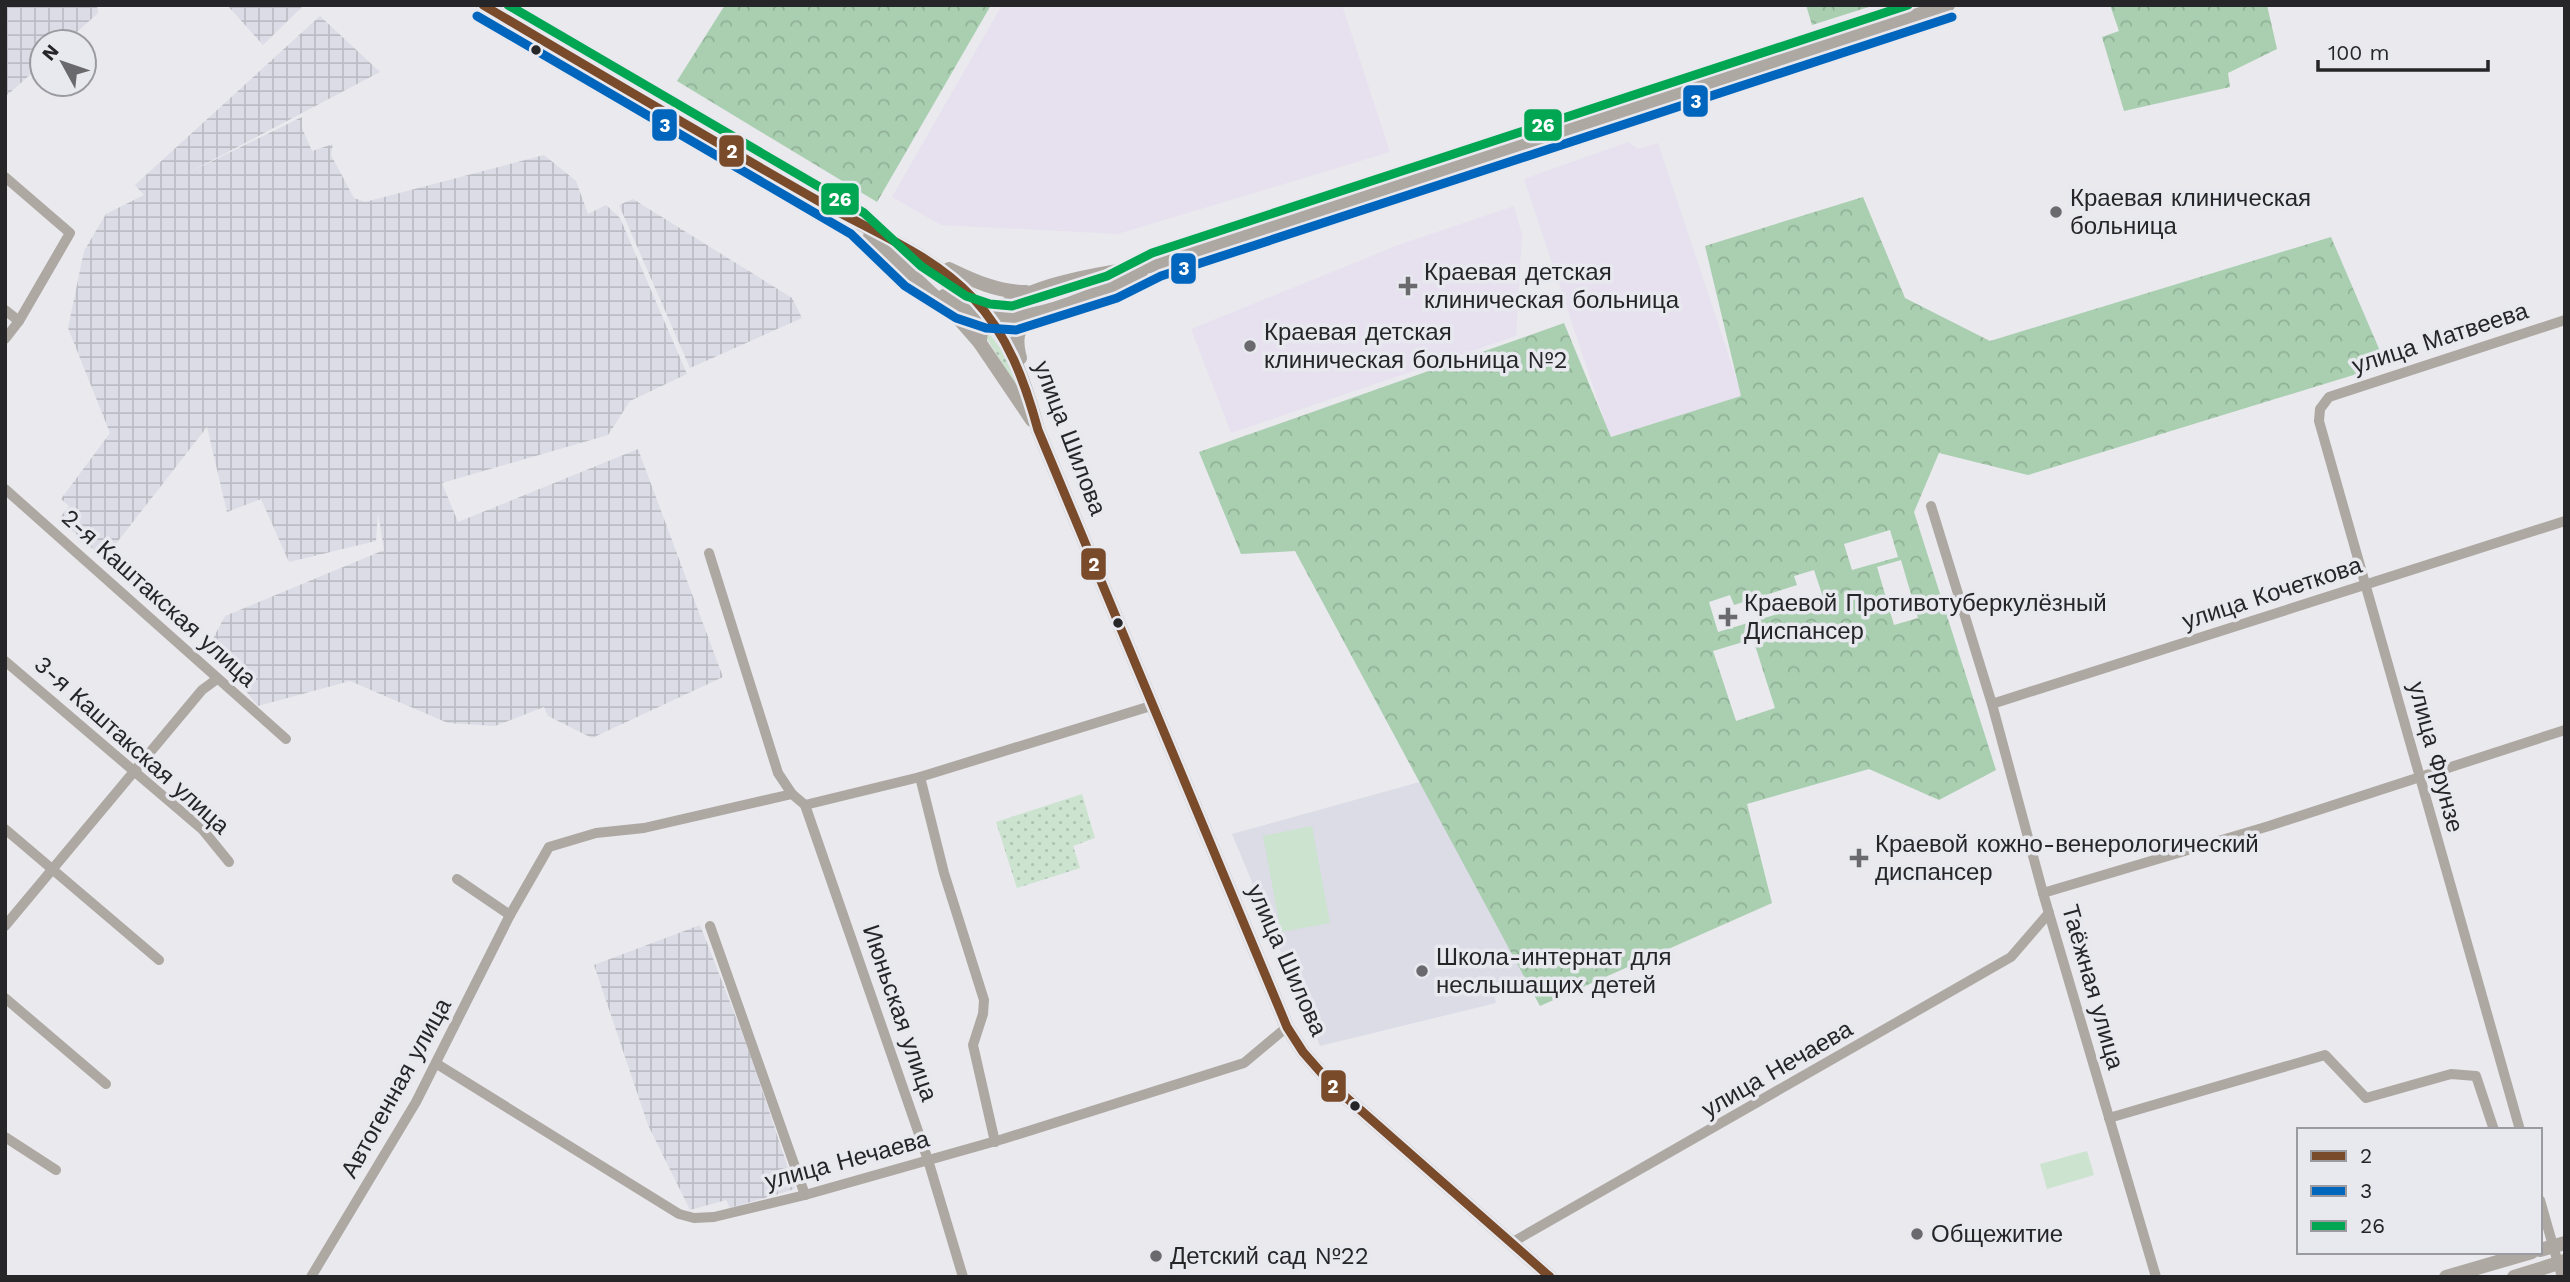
<svg xmlns="http://www.w3.org/2000/svg" width="2570" height="1282" viewBox="0 0 2570 1282" font-family="'Work Sans',sans-serif">
<style>
.industrial{fill:url(#industrial-grid)}
.built{fill:#dbdce5}
.medical{fill:#e7e1ef}
.grass{fill:url(#grass-dots)}
.forest{fill:url(#forest-crowns);fill-rule:evenodd}
.pitch{fill:#cbe3cf}
.lines{fill:none;stroke-linecap:round;stroke-linejoin:round}
.street{stroke:#aea8a3;stroke-width:10}
.secondary{stroke:#ada8a2;stroke-width:14}
.bus-1-casing{stroke:#e8e8ef;stroke-width:14}
.bus-2-casing{stroke:#e8e8ef;stroke-width:14}
.bus-3-casing{stroke:#e8e8ef;stroke-width:14}
.bus-1{stroke:#7a4b2a;stroke-width:9}
.bus-2{stroke:#0065bd;stroke-width:9}
.bus-3{stroke:#00a651;stroke-width:9}
.bus-dot{fill:#262629;stroke:#e8e8ef;stroke-width:2.5}
.poi-dot{fill:#6a6a6e;stroke:#e8e8ef;stroke-width:2.5}
.labels{text-anchor:middle;dominant-baseline:central;stroke-width:7;stroke-linejoin:round;paint-order:stroke}
.poi-label{font-size:24px;fill:#262629;stroke:#e8e8ef;text-anchor:start}
.street-label{font-size:24px;fill:#262629;stroke:#e8e8ef}
.line-badge{stroke:#e8e8ef;stroke-width:2.5}
.badge-label{font-size:19px;text-anchor:middle;font-weight:bold;fill:#fff}
</style>
<defs>
<pattern id="industrial-grid" width="8" height="8" patternUnits="userSpaceOnUse" patternTransform="scale(1.75)"><rect width="8" height="8" fill="#dbdce5"/><path d="M0 4h8M4 0v8" fill="none" stroke="#bcbdc4"/></pattern>
<pattern id="grass-dots" width="8" height="8" patternUnits="userSpaceOnUse" patternTransform="scale(1.75)"><rect width="8" height="8" fill="#cbe3cf"/><path d="M2 2h.1M6 6h.1" fill="none" stroke="#aec3b2" stroke-width="1.8" stroke-linecap="round"/></pattern>
<pattern id="forest-crowns" width="20" height="18" patternUnits="userSpaceOnUse" patternTransform="scale(1.75)"><rect width="20" height="18" fill="#a9ceb0"/><path d="M2 6a3 3 0 1 1 6 0M12 15a3 3 0 1 1 6 0" fill="none" stroke="#91b197"/></pattern>
</defs>
<rect width="100%" height="100%" fill="#e9e9ee"/>
<!-- industrial -->
<g class="industrial">
<path d="M5,5H97L98,13L66,42H42V64L5,97Z"/>
<path d="M227,5H304L263,45Z"/>
<path d="M320,16L380,72L182,176L302,117V128L312,151L333,144L331,155L354,198L365,202L544,155L576,181L588,214L606,205L620,218L687,374L630,401L608,435L442,483L458,522L638,449L723,677L592,738L548,716L544,707L495,726L448,723L350,681L258,706L209,646L225,616L384,550L378,513L376,541L289,562L261,499L227,512L207,427L104,559L59,519L69,506L61,499L110,433L68,328L84,251L106,214L144,195L135,185Z"/>
<path d="M633,199L792,298L802,318L690,368L619,205Z"/>
<path d="M700,925L749,1051L795,1189L730,1208L726,1200L690,1210L648,1125L594,965Z"/>
</g>
<!-- built -->
<path class="built" d="M1434,778L1541,976L1493,991L1496,1003L1320,1046L1232,834Z"/>
<!-- medical -->
<g class="medical">
<path d="M1002,5H1342L1390,152L1118,234L941,225L892,197Z"/>
<path d="M1628,142L1638,149L1658,143L1742,396L1610,437L1524,179Z"/>
<path d="M1514,206L1522,235L1516,336L1231,433L1191,329L1401,244Z"/>
</g>
<!-- grass -->
<g class="grass">
<path d="M915,261L959,288L962,295L957,298L911,264Z"/>
<path d="M989,333L1017,371L1020,394L987,338Z"/>
<path d="M1082,794L1095,838L1073,846L1080,868L1017,888L996,822Z"/>
</g>
<!-- forest -->
<g class="forest">
<path d="M725,5H991L877,202L677,81Z"/>
<path d="M1806,5H1875L1812,25Z"/>
<path d="M2110,5H2267L2277,49L2228,73L2230,87L2124,111L2102,37L2119,31Z"/>
<path d="M1863,197L1905,298L1990,341L2331,237L2386,365L2028,475L1939,453L1914,512L1996,770L1939,800L1869,769L1747,804L1772,903L1540,1006L1295,551L1241,554L1199,452L1564,323L1611,437L1741,396L1705,246ZM1890,530L1898,557L1852,570L1844,544ZM1901,560L1918,618L1894,625L1877,567ZM1814,570L1824,600L1718,632L1709,602L1730,595L1734,605L1797,585L1794,576ZM1753,639L1775,708L1736,721L1713,651Z"/>
</g>
<!-- pitch -->
<g class="pitch">
<path d="M1312,826L1330,923L1281,932L1263,836Z"/>
<path d="M2087,1151L2094,1175L2047,1189L2040,1164Z"/>
</g>
<g class="lines">
<!-- street -->
<g class="street">
<path d="M5,177L70,233L19,321L5,339"/>
<path d="M5,310L19,321"/>
<path d="M5,489L286,739"/>
<path d="M1931,506L1992,704L2043,893L2156,1277"/>
<path d="M709,553L778,773L792,794L805,805L928,1160L963,1277"/>
<path d="M5,661L203,830L229,862"/>
<path d="M1992,704L2565,521"/>
<path d="M920,777L944,873L984,1000L983,1014L973,1045L995,1142"/>
<path d="M805,805L920,777L1154,705"/>
<path d="M5,829L159,960"/>
<path d="M457,879L510,915"/>
<path d="M2043,893L2269,826L2565,730"/>
<path d="M5,926L202,690L217,679"/>
<path d="M710,926L805,1195"/>
<path d="M5,998L106,1084"/>
<path d="M437,1064L679,1214L694,1218L714,1217L805,1195L1003,1139L1244,1063L1287,1027"/>
<path d="M2109,1118L2325,1055L2366,1098L2451,1074L2476,1076L2494,1130"/>
<path d="M2520,1130L2319,421L2320,409L2329,397L2565,320"/>
<path d="M5,1137L56,1170"/>
<path d="M2540,1200L2562,1277"/>
<path d="M1511,1243L2011,957L2049,913"/>
<path d="M311,1277L416,1102L510,915L549,847L596,833L644,828L792,794"/>
</g>
<!-- secondary -->
<g class="secondary">
<path d="M483,5C596,72 709,137 822,203C873,233 932,254 973,298C1009,336 1025,381 1038,430L1287,1027L1303,1052L1332,1085L1550,1277"/>
<path d="M870,236L959,319L980,343L1032,420"/>
<path d="M949,269C974,281 998,292 1026,292"/>
<path d="M944,296C957,305 972,312 988,316C1031,325 1102,292 1141,272"/>
<path d="M980,343C978,287 1113,272 1156,265L1948,5"/>
<path d="M1020,358C1015,339 1016,328 1033,316"/>
<path d="M2540,1250L2565,1243"/>
<path d="M2446,1277L2532,1252"/>
<path d="M2514,1277L2565,1261"/>
</g>
<!-- bus-1 casing -->
<g class="bus-1-casing">
<path id="bus-1" d="M483,5C596,72 708,138 822,203C873,232 932,254 973,298C1008,335 1025,382 1038,430L1287,1027L1303,1052L1332,1085L1550,1277"/>
</g>
<!-- bus-2 casing -->
<g class="bus-2-casing">
<path id="bus-2" d="M477,16L851,234L905,286L956,318L986,328L1016,330L1117,298L1161,276L1952,17"/>
</g>
<!-- bus-3 casing -->
<g class="bus-3-casing">
<path id="bus-3" d="M508,5L864,213L921,266L966,296L990,304L1012,306L1107,276L1152,253L1908,5"/>
</g>
<!-- bus-1 -->
<use href="#bus-1" class="bus-1"/>
<!-- bus-2 -->
<use href="#bus-2" class="bus-2"/>
<!-- bus-3 -->
<use href="#bus-3" class="bus-3"/>
</g>
<!-- markers -->
<g class="bus-dot">
<circle cx="536" cy="50" r="6"/>
<circle cx="1118" cy="623" r="6"/>
<circle cx="1355" cy="1106" r="6"/>
</g>
<g class="poi-dot">
<circle cx="2056" cy="212" r="7"/>
<path d="M1404.5 275.5h7v7h7v7h-7v7h-7v-7h-7v-7h7z"/>
<circle cx="1250" cy="346" r="7"/>
<path d="M1724.5 606.5h7v7h7v7h-7v7h-7v-7h-7v-7h7z"/>
<path d="M1855.5 847.5h7v7h7v7h-7v7h-7v-7h-7v-7h7z"/>
<circle cx="1422" cy="971" r="7"/>
<circle cx="1917" cy="1234" r="7"/>
<circle cx="1156" cy="1256" r="7"/>
</g>
<g class="labels">
<!-- poi labels -->
<g class="poi-label">
<text x="2070" y="198">Краевая клиническая<tspan x="2070" dy="28">больница</tspan></text>
<text x="1424" y="272">Краевая детская<tspan x="1424" dy="28">клиническая больница</tspan></text>
<text x="1264" y="332">Краевая детская<tspan x="1264" dy="28">клиническая больница №2</tspan></text>
<text x="1744" y="603">Краевой Противотуберкулёзный<tspan x="1744" dy="28">Диспансер</tspan></text>
<text x="1875" y="844">Краевой кожно-венерологический<tspan x="1875" dy="28">диспансер</tspan></text>
<text x="1436" y="957">Школа-интернат для<tspan x="1436" dy="28">неслышащих детей</tspan></text>
<text x="1931" y="1234">Общежитие</text>
<text x="1170" y="1256">Детский сад №22</text>
</g>
<!-- street labels -->
<g class="street-label">
<text transform="translate(2440 338) rotate(-18)">улица Матвеева</text>
<text transform="translate(1070 438) rotate(69)">улица Шилова</text>
<text transform="translate(2272 593) rotate(-18)">улица Кочеткова</text>
<text transform="translate(159 598) rotate(42)">2-я Каштакская улица</text>
<text transform="translate(132 745) rotate(42)">3-я Каштакская улица</text>
<text transform="translate(2436 757) rotate(75)">улица Фрунзе</text>
<text transform="translate(1287 960) rotate(66)">улица Шилова</text>
<text transform="translate(2093 987) rotate(74)">Таёжная улица</text>
<text transform="translate(900 1013) rotate(71)">Июньская улица</text>
<text transform="translate(1777 1069) rotate(-30)">улица Нечаева</text>
<text transform="translate(396 1088) rotate(-61)">Автогенная улица</text>
<text transform="translate(847 1160) rotate(-15)">улица Нечаева</text>
</g>
</g>
<g class="line-badge">
<rect x="1682" y="84" width="27" height="34" rx="7" fill="#0065bd"/>
<rect x="1523" y="108" width="40" height="34" rx="7" fill="#00a651"/>
<rect x="651" y="108" width="27" height="34" rx="7" fill="#0065bd"/>
<rect x="718" y="134" width="27" height="34" rx="7" fill="#7a4b2a"/>
<rect x="820" y="182" width="40" height="34" rx="7" fill="#00a651"/>
<rect x="1170" y="252" width="27" height="33" rx="7" fill="#0065bd"/>
<rect x="1080" y="547" width="27" height="34" rx="7" fill="#7a4b2a"/>
<rect x="1320" y="1069" width="27" height="34" rx="7" fill="#7a4b2a"/>
</g>
<g class="badge-label">
<text x="1696" y="108">3</text>
<text x="1543" y="132">26</text>
<text x="665" y="132">3</text>
<text x="732" y="158">2</text>
<text x="840" y="206">26</text>
<text x="1184" y="275">3</text>
<text x="1094" y="571">2</text>
<text x="1333" y="1093">2</text>
</g>
<!-- border -->
<rect width="2570" height="1282" fill="none" stroke="#262629" stroke-width="14"/>
<!-- legend -->
<rect x="2297" y="1128" width="245" height="126" fill="#e8e8ef" stroke="#9a9aa0" stroke-width="2"/>
<rect x="2311" y="1151" width="35" height="10" fill="#7a4b2a" stroke="#9a9aa0" stroke-width="2"/>
<text x="2360" y="1163" font-size="21" fill="#262629">2</text>
<rect x="2311" y="1186" width="35" height="10" fill="#0065bd" stroke="#9a9aa0" stroke-width="2"/>
<text x="2360" y="1198" font-size="21" fill="#262629">3</text>
<rect x="2311" y="1221" width="35" height="10" fill="#00a651" stroke="#9a9aa0" stroke-width="2"/>
<text x="2360" y="1233" font-size="21" fill="#262629">26</text>
<!-- north arrow -->
<g transform="translate(63 63) rotate(310)"><circle r="33" fill="#e8e8ef" stroke="#9a9aa0" stroke-width="2"/>
<path d="M0-5L12 26L0 18L-12 26Z" fill="#6a6a6e"/>
<text y="-10" font-size="19" font-weight="bold" text-anchor="middle" fill="#262629">N</text>
</g>
<!-- scale -->
<path d="M2318 60v10h170v-10" fill="none" stroke="#262629" stroke-width="3.5"/>
<text x="2328" y="60" font-size="21" fill="#262629" stroke="#e8e8ef" stroke-width="5" paint-order="stroke">100 m</text>
</svg>
